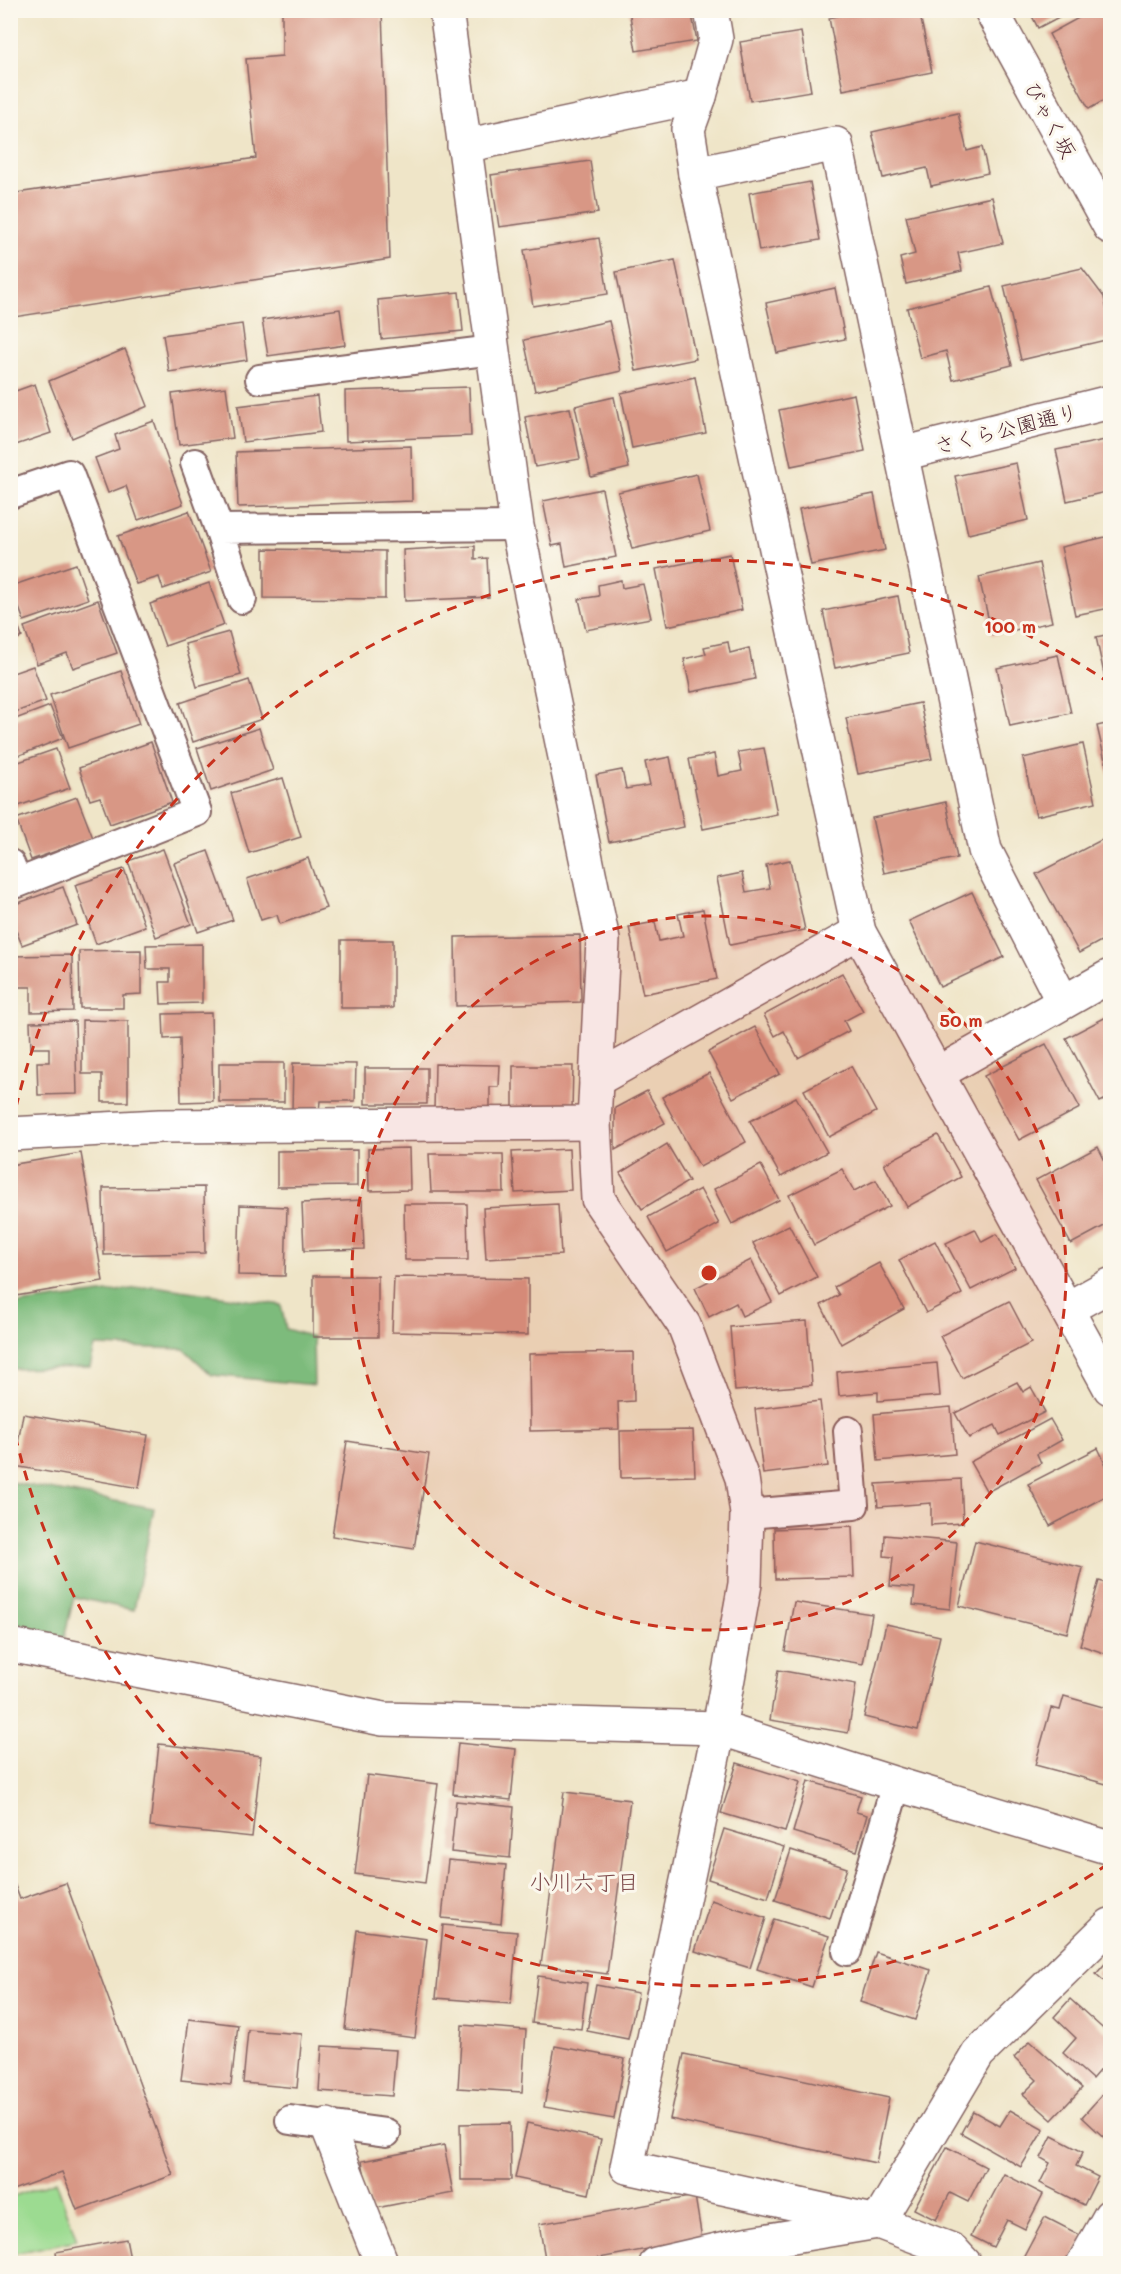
<svg xmlns="http://www.w3.org/2000/svg" width="1121" height="2274" viewBox="0 0 1121 2274" font-family="Mali,'Klee One',sans-serif">
<style>
.green{fill:#9cdb91;stroke:#737d5e;stroke-width:1.5}
.forest{fill:#7dbb7b;stroke:#646d53;stroke-width:1.5}
.building{fill:#d89785}
.lines{fill:none;stroke-linecap:round;stroke-linejoin:round}
.service-casing{stroke:#846462;stroke-width:32}
.minor-casing{stroke:#846462;stroke-width:36}
.tertiary-casing{stroke:#846462;stroke-width:36}
.service{stroke:#fff;stroke-width:28}
.minor{stroke:#fff;stroke-width:33}
.tertiary{stroke:#fff;stroke-width:33}
.ring{fill:none;stroke:#c8321e;stroke-width:3;stroke-dasharray:10 8}
.labels{text-anchor:middle;dominant-baseline:central;stroke-width:6;stroke-linejoin:round;paint-order:stroke}
.street-label{font-size:21px;fill:#4a1f2b;stroke:#fbf7ec}
.neighbourhood-label{font-size:22px;fill:#7c494a;stroke:#fbf7ec}
.centre{fill:#c8321e;stroke:#fbf7ec;stroke-width:3}
.ring-label{font-size:18px;text-anchor:middle;font-weight:bold;fill:#c8321e;stroke:#fbf7ec;stroke-width:6;stroke-linejoin:round;paint-order:stroke}
</style>
<rect width="100%" height="100%" fill="#fbf7ec"/>
<filter id="ink" filterUnits="userSpaceOnUse"><feTurbulence type="fractalNoise" baseFrequency=".0167" numOctaves="2"/><feDisplacementMap in="SourceGraphic" scale="12" xChannelSelector="R" yChannelSelector="G"/><feConvolveMatrix kernelMatrix="1 2 1 2 8 2 1 2 1" color-interpolation-filters="sRGB"/></filter>
<filter id="wash" filterUnits="userSpaceOnUse"><feTurbulence type="fractalNoise" baseFrequency=".008" numOctaves="4" result="noise"/><feDisplacementMap in="SourceGraphic" scale="24" xChannelSelector="R" yChannelSelector="G"/><feGaussianBlur stdDeviation="1.35" result="paint"/><feColorMatrix in="noise" values="0 0 0 0 0 0 0 0 0 0 0 0 0 0 0 0 0 1.4 0 .05"/><feComposite in="paint" operator="in"/></filter>
<g filter="url(#wash)">
<rect width="100%" height="100%" fill="#efe5c8"/>
<!-- green -->
<path class="green" d="M56,2181L77,2240L11,2254V2197Z"/>
<!-- forest -->
<g class="forest">
<path d="M154,1286L281,1305L286,1329L313,1337L314,1385L212,1375L184,1349L95,1346L90,1367L11,1369V1305Z"/>
<path d="M10,1482L154,1508L134,1610L74,1597L64,1638L14,1632L10,1616Z"/>
</g>
<g id="blocks">
<!-- building -->
<g class="building">
<path d="M282,10H382L390,259L14,317L10,295V194L256,158L246,59L282,56Z"/>
<path d="M629,10H691L697,41L636,51Z"/>
<path d="M864,10H919L932,72L843,90L829,18Z"/>
<path d="M1029,10H1072L1038,28Z"/>
<path d="M1093,10H1101L1110,29V97L1089,109L1049,34Z"/>
<path d="M801,32L811,91L750,101L740,42Z"/>
<path d="M958,113L967,151L982,147L988,173L931,186L927,168L883,178L872,132Z"/>
<path d="M590,161L598,213L499,227L491,175Z"/>
<path d="M810,182L820,240L759,251L749,193Z"/>
<path d="M992,197L1003,243L958,253L962,271L906,284L900,258L915,254L906,216Z"/>
<path d="M599,238L608,294L533,306L524,250Z"/>
<path d="M675,260L696,359L636,371L616,272Z"/>
<path d="M1082,268L1104,297L1110,324V339L1021,360L1004,286Z"/>
<path d="M991,287L1012,365L953,380L946,351L920,358L907,308Z"/>
<path d="M835,288L845,339L777,353L766,303Z"/>
<path d="M459,292L463,331L381,339L378,300Z"/>
<path d="M340,309L345,345L268,356L262,320Z"/>
<path d="M609,321L621,371L535,391L524,340Z"/>
<path d="M242,324L247,360L169,372L163,335Z"/>
<path d="M125,349L148,406L72,438L49,381Z"/>
<path d="M695,377L706,433L632,448L621,393Z"/>
<path d="M35,384L51,433L10,447V393Z"/>
<path d="M226,387L233,438L179,445L172,394Z"/>
<path d="M469,387L471,436L346,441L345,391Z"/>
<path d="M854,394L865,451L791,466L779,410Z"/>
<path d="M317,396L321,432L243,442L238,406Z"/>
<path d="M614,397L629,468L591,477L575,406Z"/>
<path d="M570,408L580,459L535,467L525,417Z"/>
<path d="M154,421L183,504L138,520L126,486L108,493L95,458L119,449L115,435Z"/>
<path d="M1110,439V491L1067,501L1056,450Z"/>
<path d="M411,446L412,501L238,507L236,452Z"/>
<path d="M1016,463L1028,520L968,534L955,476Z"/>
<path d="M697,474L710,531L632,549L618,492Z"/>
<path d="M602,489L616,557L566,567L562,544L552,546L543,501Z"/>
<path d="M874,494L885,550L811,565L799,509Z"/>
<path d="M189,511L211,572L163,589L159,577L136,584L118,536Z"/>
<path d="M1110,536V608L1075,615L1061,547Z"/>
<path d="M475,546V559L487,558L489,597L405,601L403,550Z"/>
<path d="M264,549L385,551V599L264,598Z"/>
<path d="M730,554L742,610L667,626L656,569Z"/>
<path d="M1039,563L1052,622L992,635L979,577Z"/>
<path d="M76,564L88,599L24,621L11,586Z"/>
<path d="M621,580L622,588L643,584L651,618L586,630L579,599L599,596L598,585Z"/>
<path d="M209,583L224,625L165,646L150,604Z"/>
<path d="M898,596L909,653L835,668L823,611Z"/>
<path d="M98,600L117,653L73,668L67,653L37,664L24,627Z"/>
<path d="M10,605L22,637L10,642Z"/>
<path d="M229,632L241,675L197,687L185,644Z"/>
<path d="M1110,634V692H1108L1096,637Z"/>
<path d="M728,642L730,653L749,648L755,679L691,692L684,659L706,654L704,647Z"/>
<path d="M1058,655L1071,713L1010,726L997,668Z"/>
<path d="M33,666L46,701L10,714V674Z"/>
<path d="M121,671L139,724L68,748L50,695Z"/>
<path d="M249,680L262,719L193,742L180,703Z"/>
<path d="M920,703L932,759L858,774L846,718Z"/>
<path d="M50,706L63,738L10,759V721Z"/>
<path d="M1110,723V782L1097,726Z"/>
<path d="M259,728L273,770L211,791L197,748Z"/>
<path d="M151,742L172,802L110,824L100,797L90,800L79,768Z"/>
<path d="M1083,744L1096,802L1036,816L1023,758Z"/>
<path d="M764,748L777,814L703,829L689,759L714,754L718,776L742,771L738,752Z"/>
<path d="M56,749L70,788L10,809V765Z"/>
<path d="M670,757L684,827L609,842L596,775L622,770L626,789L650,785L645,762Z"/>
<path d="M283,778L301,837L249,853L231,793Z"/>
<path d="M77,797L93,838L31,860L16,819Z"/>
<path d="M946,802L957,858L884,873L872,818Z"/>
<path d="M1105,838L1110,848V936L1079,953L1036,874Z"/>
<path d="M163,849L191,924L156,937L128,861Z"/>
<path d="M208,851L233,920L198,932L174,863Z"/>
<path d="M308,858L326,908L280,924L277,915L261,920L247,879Z"/>
<path d="M790,860L805,930L730,945L717,878L742,873L746,892L770,888L766,865Z"/>
<path d="M124,869L145,926L96,944L75,885Z"/>
<path d="M63,887L77,925L22,945L10,916V906Z"/>
<path d="M972,892L1004,957L940,987L909,921Z"/>
<path d="M703,909L717,979L643,994L629,927L655,922L659,941L683,936L678,914Z"/>
<path d="M580,935L581,1002L456,1006L455,937Z"/>
<rect x="341" y="940" width="52" height="68"/>
<path d="M202,944V1003L161,1004L160,982H170V969H147L146,945Z"/>
<path d="M141,950V994L123,995V1008H80L79,951Z"/>
<path d="M72,955L73,1011L31,1012V987H10V956Z"/>
<path d="M842,973L863,1011L844,1021L849,1031L798,1058L784,1031L775,1036L764,1015Z"/>
<path d="M211,1013L213,1101L181,1102L180,1038L164,1039L163,1014Z"/>
<path d="M1110,1015V1097L1100,1102L1066,1038Z"/>
<path d="M82,1020L128,1021V1102H102V1074H82Z"/>
<path d="M75,1021L77,1094L38,1095L37,1062H49V1048H31L30,1022Z"/>
<path d="M755,1027L780,1074L733,1098L708,1052Z"/>
<path d="M1046,1044L1080,1108L1019,1140L984,1076Z"/>
<rect x="219" y="1063" width="65" height="39"/>
<path d="M293,1063L356,1064L355,1101H320L319,1112H292Z"/>
<path d="M435,1064L500,1065L499,1087H490V1112L434,1111Z"/>
<path d="M513,1066H573L572,1110L513,1109Z"/>
<path d="M851,1066L876,1112L829,1137L804,1090Z"/>
<rect x="365" y="1068" width="62" height="36"/>
<path d="M709,1073L746,1142L700,1167L662,1097Z"/>
<path d="M647,1091L665,1123L615,1150V1108Z"/>
<path d="M796,1097L827,1152L781,1177L750,1121Z"/>
<path d="M938,1135L961,1177L907,1207L884,1164Z"/>
<path d="M667,1144L689,1181L642,1209L620,1173Z"/>
<path d="M1098,1147L1110,1171V1223L1071,1244L1036,1180Z"/>
<path d="M409,1148L410,1190L369,1191L368,1149Z"/>
<path d="M569,1149L571,1190L515,1193L512,1152Z"/>
<path d="M357,1150V1186L277,1187V1151Z"/>
<path d="M81,1153L103,1281L10,1297V1165Z"/>
<path d="M429,1154H503L504,1192H431Z"/>
<path d="M761,1165L779,1200L732,1224L714,1189Z"/>
<path d="M842,1169L854,1191L876,1180L890,1206L814,1245L789,1195Z"/>
<path d="M204,1187L205,1253L104,1255L103,1188Z"/>
<path d="M700,1189L719,1224L667,1252L648,1217Z"/>
<path d="M362,1200L364,1249L304,1251L302,1203Z"/>
<path d="M404,1204H467L468,1260H405Z"/>
<path d="M558,1204L561,1255L486,1259L483,1208Z"/>
<path d="M240,1205L287,1207L285,1276L238,1275Z"/>
<path d="M789,1225L817,1277L781,1296L753,1243Z"/>
<path d="M975,1229L982,1242L997,1234L1015,1268L971,1290L946,1243Z"/>
<path d="M935,1241L962,1294L926,1313L899,1260Z"/>
<path d="M751,1260L772,1302L742,1316L736,1303L709,1317L695,1288Z"/>
<path d="M879,1263L904,1309L841,1344L821,1305L839,1295L834,1287Z"/>
<rect x="313" y="1276" width="65" height="61"/>
<path d="M394,1277L528,1279V1335L392,1332Z"/>
<path d="M1009,1301L1031,1343L962,1378L940,1336Z"/>
<path d="M807,1321L812,1385L735,1391L730,1327Z"/>
<path d="M633,1352L634,1401L618,1402L619,1429L530,1431L529,1354Z"/>
<path d="M937,1363L940,1396L878,1401V1392L839,1396L837,1372Z"/>
<path d="M1017,1382L1023,1392L1031,1387L1045,1412L1000,1435L995,1425L969,1438L955,1413Z"/>
<path d="M820,1401L828,1466L763,1474L755,1409Z"/>
<path d="M951,1407L955,1454L878,1461L874,1414Z"/>
<path d="M23,1414L148,1435L139,1488L14,1466Z"/>
<path d="M1050,1419L1062,1440L1037,1454L1041,1463L987,1492L970,1462Z"/>
<path d="M693,1430L695,1476L621,1478L620,1431Z"/>
<path d="M347,1441L429,1454L414,1549L332,1536Z"/>
<path d="M1098,1448L1110,1473V1494L1050,1526L1028,1484Z"/>
<path d="M961,1479L963,1523L931,1525V1503L878,1507L876,1484Z"/>
<path d="M852,1526L854,1577L775,1579L774,1529Z"/>
<path d="M885,1535L957,1542L950,1609L913,1605L915,1588L890,1586L893,1557L884,1556Z"/>
<path d="M975,1541L1083,1568L1067,1633L959,1606Z"/>
<path d="M1099,1581L1110,1584V1655L1080,1645Z"/>
<path d="M794,1602L872,1614L863,1664L785,1651Z"/>
<path d="M886,1624L940,1636L918,1730L864,1717Z"/>
<path d="M778,1670L856,1684L848,1733L770,1720Z"/>
<path d="M1064,1696L1110,1709V1785L1035,1765L1051,1708L1060,1710Z"/>
<path d="M458,1743L516,1749L511,1800L453,1794Z"/>
<path d="M159,1744L261,1756L252,1837L150,1826Z"/>
<path d="M737,1763L800,1782L785,1832L721,1813Z"/>
<path d="M367,1775L438,1784L425,1883L355,1874Z"/>
<path d="M808,1781L861,1796L856,1812L867,1815L857,1851L793,1832Z"/>
<path d="M564,1792L630,1800L607,1974L541,1965Z"/>
<path d="M456,1801L514,1807L510,1858L451,1852Z"/>
<path d="M724,1829L784,1847L768,1898L708,1879Z"/>
<path d="M791,1850L847,1868L830,1918L775,1900Z"/>
<path d="M448,1860L506,1865L501,1924L442,1918Z"/>
<path d="M11,1875L20,1899L66,1883L173,2175L77,2210L62,2172L10,2191Z"/>
<path d="M711,1900L766,1918L750,1968L695,1951Z"/>
<path d="M774,1919L829,1936L812,1987L757,1969Z"/>
<path d="M443,1925L517,1932L511,2004L436,1998Z"/>
<path d="M357,1930L427,1939L415,2038L345,2029Z"/>
<path d="M876,1952L931,1970L915,2020L860,2002Z"/>
<path d="M1110,1958V1986L1096,1974Z"/>
<path d="M538,1976L587,1983L581,2029L532,2023Z"/>
<path d="M596,1985L638,1993L628,2039L587,2031Z"/>
<path d="M1070,1999L1110,2035V2058L1092,2079L1063,2053L1076,2038L1054,2017Z"/>
<path d="M189,2019L238,2025L231,2085L181,2080Z"/>
<path d="M462,2025L526,2030L522,2092L458,2088Z"/>
<path d="M248,2030L302,2034L297,2088L243,2083Z"/>
<path d="M1030,2041L1082,2088L1052,2120L1023,2094L1037,2080L1014,2058Z"/>
<path d="M322,2046L396,2050L392,2096L319,2091Z"/>
<path d="M555,2046L625,2059L614,2119L544,2107Z"/>
<path d="M684,2054L889,2098L876,2163L670,2119Z"/>
<path d="M1110,2086V2143L1082,2117Z"/>
<path d="M1010,2110L1044,2129L1021,2167L961,2133L973,2111L1000,2126Z"/>
<path d="M510,2123L511,2180H461L460,2124Z"/>
<path d="M527,2123L601,2139L589,2194L515,2178Z"/>
<path d="M1052,2136L1083,2152L1076,2166L1098,2177L1084,2205L1040,2183L1050,2163L1041,2158Z"/>
<path d="M444,2145L453,2193L371,2209L362,2161Z"/>
<path d="M947,2147L986,2167L968,2202L950,2193L936,2220L914,2209Z"/>
<path d="M1004,2174L1043,2194L1025,2229L1007,2220L993,2247L971,2236Z"/>
<path d="M695,2196L702,2239L567,2264H546L539,2224Z"/>
<path d="M1045,2217L1084,2237L1070,2264H1020Z"/>
<path d="M126,2239L131,2264H58L56,2252Z"/>
</g>
</g>
</g>
<g filter="url(#ink)">
<use href="#blocks" fill-opacity="0" stroke="#846462" stroke-width="1.5"/>
<g class="lines">
<!-- service casing -->
<g class="service-casing">
<g id="service">
<path d="M260,379L493,350"/>
<path d="M195,463L219,529"/>
<path d="M10,494L69,474L197,812L18,883L10,864"/>
<path d="M242,599L219,529L517,526"/>
<path d="M747,1514L854,1505L848,1431"/>
<path d="M847,1951L896,1784"/>
<path d="M290,2120L386,2133"/>
</g>
</g>
<!-- minor casing -->
<g class="minor-casing">
<g id="minor">
<path d="M446,10L517,526L603,940L594,1123L598,1199L684,1325L742,1478L747,1514L745,1584L719,1728L627,2167L878,2222L952,2250L965,2264"/>
<path d="M700,96L688,129L695,174L859,932L1110,1388"/>
<path d="M464,146L700,96L716,39L711,10"/>
<path d="M695,174L836,144L985,850L1063,1002"/>
<path d="M902,454L1110,402"/>
<path d="M937,1074L1110,976"/>
<path d="M596,1080L859,932"/>
<path d="M10,1134L160,1126L594,1123"/>
<path d="M1067,1309L1110,1285"/>
<path d="M10,1645L383,1719L719,1728L896,1784L1110,1848"/>
<path d="M327,2125L382,2264"/>
<path d="M656,2264L739,2245L878,2222L978,2054L1110,1925"/>
<path d="M1083,2264L1110,2216"/>
</g>
</g>
<!-- tertiary casing -->
<g class="tertiary-casing">
<path id="tertiary" d="M991,10L1110,227"/>
</g>
<!-- service -->
<use href="#service" class="service"/>
<!-- minor -->
<use href="#minor" class="minor"/>
<!-- tertiary -->
<use href="#tertiary" class="tertiary"/>
</g>
</g>
<!-- distance rings -->
<circle cx="709" cy="1273" r="357" fill="#c8321e" fill-opacity=".12"/>
<g class="ring">
<circle cx="709" cy="1273" r="357"/>
<path d="M1108 1864A713 713 0 0 1 12 1421M12 1125A713 713 0 0 1 1108 682"/>
</g>
<g class="labels">
<!-- street labels -->
<g class="street-label">
<text transform="translate(1051 119) rotate(61)">びゃく坂</text>
<text transform="translate(1006 428) rotate(-14)">さくら公園通り</text>
</g>
<!-- neighbourhood labels -->
<g class="neighbourhood-label">
<text x="584" y="1881">小川六丁目</text>
</g>
</g>
<circle cx="709" cy="1273" r="9" class="centre"/>
<g class="ring-label">
<text x="1010" y="633">100 m</text>
<text x="961" y="1027">50 m</text>
</g>
<!-- margin -->
<rect width="1121" height="2274" fill="none" stroke="#fbf7ec" stroke-width="36"/>
</svg>
